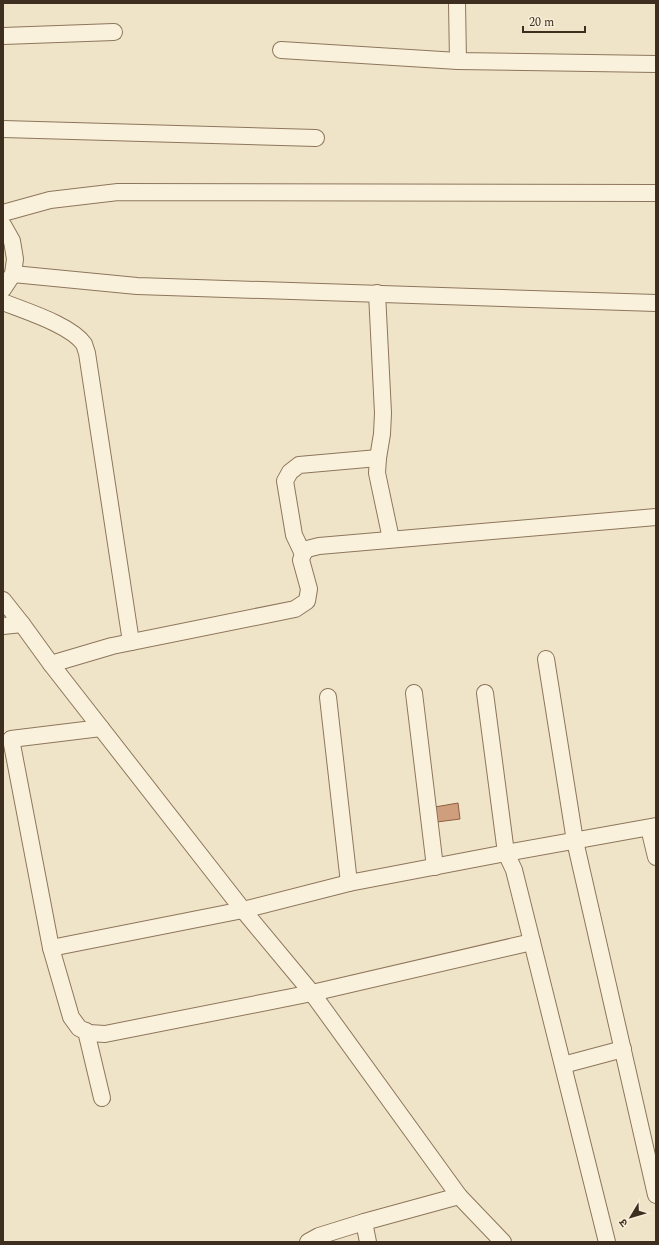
<svg xmlns="http://www.w3.org/2000/svg" width="659" height="1245" viewBox="0 0 659 1245" font-family="Spectral,'Noto Sans Devanagari',serif">
<style>
.building{fill:#cf9f7d;stroke:#8d5f41}
.lines{fill:none;stroke-linecap:round;stroke-linejoin:round}
.minor-casing{stroke:#8d765c;stroke-width:18}
.minor{stroke:#faf1dc;stroke-width:16}
</style>
<rect width="100%" height="100%" fill="#f0e4c8"/>
<!-- building -->
<path class="building" d="M458,803L460,819L437,822L435,807Z"/>
<g class="lines">
<!-- minor casing -->
<g class="minor-casing">
<g id="minor">
<path d="M457,3L458,61"/>
<path d="M3,36L114,32"/>
<path d="M281,50L458,61L656,64"/>
<path d="M3,129L316,138"/>
<path d="M3,213L50,200L118,192L656,193"/>
<path d="M3,225L12,241L15,259L13,274L3,289"/>
<path d="M13,274L137,286L656,303"/>
<path d="M377,293L383,413L382,434L378,458L377,473L391,539"/>
<path d="M3,302C25,311 71,325 84,344C85,347 86,350 87,353L131,642"/>
<path d="M303,554L294,535L285,481L290,472L299,465L378,458"/>
<path d="M3,600L22,624L51,664L243,910L312,993L459,1196L503,1242"/>
<path d="M3,626L22,624"/>
<path d="M546,659L575,841L656,1195"/>
<path d="M51,664L112,646L295,609L307,601L309,589L301,560L303,554L307,549L319,546L656,517"/>
<path d="M414,693L435,867"/>
<path d="M485,693L506,853L514,870L607,1242"/>
<path d="M328,697L349,883"/>
<path d="M101,728L11,739L51,948L71,1017L79,1028L89,1033L105,1034L312,993L532,942"/>
<path d="M649,828L656,857"/>
<path d="M51,948L243,910L349,883L506,853L656,826"/>
<path d="M86,1031L102,1098"/>
<path d="M563,1065L623,1049"/>
<path d="M364,1222L368,1242"/>
<path d="M308,1242L319,1236L364,1222L459,1196"/>
</g>
</g>
<!-- minor -->
<use href="#minor" class="minor"/>
</g>
<!-- border -->
<rect width="659" height="1245" fill="none" stroke="#3d2e20" stroke-width="8"/>
<!-- north arrow -->
<g transform="translate(631 1217) rotate(232)" stroke="#f7eed8" stroke-width="3" paint-order="stroke">
<path d="M0-3L7 15L0 10L-7 15Z" fill="#3d2e20"/>
<text y="-6" font-size="11" font-weight="bold" text-anchor="middle" fill="#3d2e20">उ</text>
</g>
<!-- scale -->
<path d="M523 26v6h62v-6" fill="none" stroke="#3d2e20" stroke-width="2"/>
<text x="529" y="26" font-size="12" fill="#3d2e20" stroke="#f7eed8" stroke-width="3" paint-order="stroke">20 m</text>
</svg>
